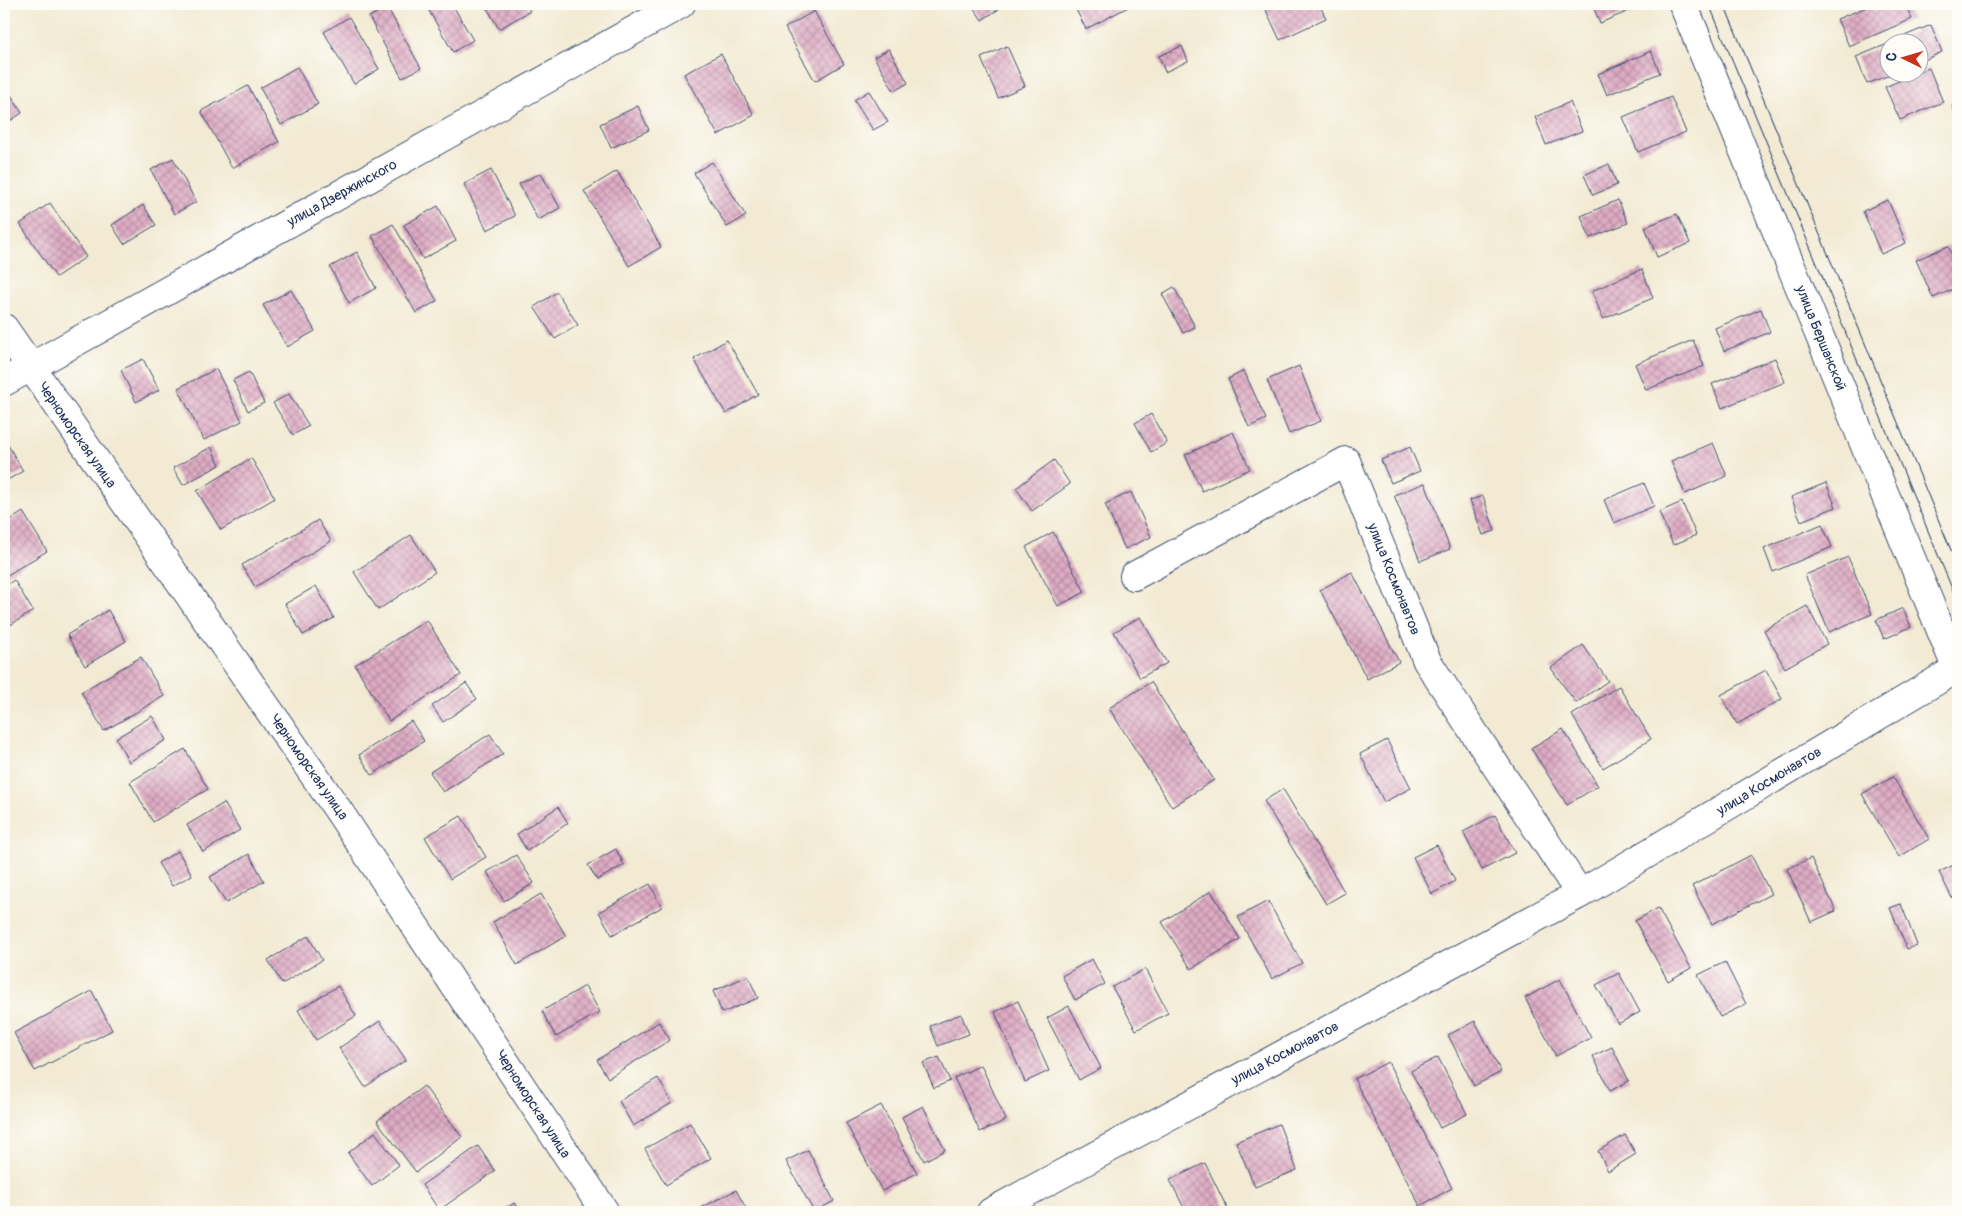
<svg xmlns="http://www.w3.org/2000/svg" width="1962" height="1216" viewBox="0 0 1962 1216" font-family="Pangolin,sans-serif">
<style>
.building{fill:url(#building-cross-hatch)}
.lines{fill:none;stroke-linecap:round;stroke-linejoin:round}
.street-casing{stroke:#3b4b70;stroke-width:30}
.street{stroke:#fff;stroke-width:28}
.tram{stroke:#1b2f5e;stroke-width:1}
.labels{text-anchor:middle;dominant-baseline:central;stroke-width:4;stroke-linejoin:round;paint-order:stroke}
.street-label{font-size:14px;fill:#1b2f5e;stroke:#fdfcf7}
</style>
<defs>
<pattern id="building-cross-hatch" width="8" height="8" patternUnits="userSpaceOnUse" patternTransform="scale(1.25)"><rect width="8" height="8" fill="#dfacc4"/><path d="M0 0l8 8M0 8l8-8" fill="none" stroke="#b48ca2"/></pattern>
</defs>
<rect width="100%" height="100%" fill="#fdfcf7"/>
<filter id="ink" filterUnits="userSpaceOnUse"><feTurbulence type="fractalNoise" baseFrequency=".02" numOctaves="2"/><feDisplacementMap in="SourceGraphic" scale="10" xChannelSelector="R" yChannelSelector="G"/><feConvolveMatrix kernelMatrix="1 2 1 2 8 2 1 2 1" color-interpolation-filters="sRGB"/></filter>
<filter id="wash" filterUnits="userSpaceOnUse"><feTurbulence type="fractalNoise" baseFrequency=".0096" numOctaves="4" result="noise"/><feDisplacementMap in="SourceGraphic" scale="20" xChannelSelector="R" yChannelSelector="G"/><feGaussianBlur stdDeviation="1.12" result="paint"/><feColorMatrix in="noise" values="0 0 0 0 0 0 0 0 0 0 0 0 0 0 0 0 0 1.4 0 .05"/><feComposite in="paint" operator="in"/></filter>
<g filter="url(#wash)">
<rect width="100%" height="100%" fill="#f2ead3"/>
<g id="blocks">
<!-- building -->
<g class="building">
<path d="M425,4H452L473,40L453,52Z"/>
<path d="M485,4H525L530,11L499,29Z"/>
<path d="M971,4H995L999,9L982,20Z"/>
<path d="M1073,4H1134L1086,29Z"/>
<path d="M1263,4H1319L1326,18L1280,40Z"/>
<path d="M1592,4H1634L1636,8L1600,23Z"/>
<path d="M1874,4H1905L1912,19L1849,46L1837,19Z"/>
<path d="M387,7L421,68L402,78L369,17Z"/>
<path d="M814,11L844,64L815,81L785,28Z"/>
<path d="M349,17L379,69L354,84L324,32Z"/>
<path d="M1931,25L1942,52L1920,62V42H1890Z"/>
<path d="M1890,43V72L1894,73L1867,84L1856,57Z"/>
<path d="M1007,46L1025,86L998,98L981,58Z"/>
<path d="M1182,46L1188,61L1165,72L1159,56Z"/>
<path d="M889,49L908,83L894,91L874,57Z"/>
<path d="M1651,51L1660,73L1607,95L1598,74Z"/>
<path d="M721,54L754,115L718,135L684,74Z"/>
<path d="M297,67L318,104L281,125L260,88Z"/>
<path d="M1929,68L1943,102L1900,120L1885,87Z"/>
<path d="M248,86L279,142L232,168L201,111Z"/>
<path d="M8,90L22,113L4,125V93Z"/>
<path d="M869,91L888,122L873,130L854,100Z"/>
<path d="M1671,97L1686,132L1638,152L1623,117Z"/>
<path d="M1570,102L1582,131L1546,145L1535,117Z"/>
<path d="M1958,103V120L1952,106Z"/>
<path d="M638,106L649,130L611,148L600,124Z"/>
<path d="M173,158L196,202L174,214L151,170Z"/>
<path d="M712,162L746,216L727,227L694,173Z"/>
<path d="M1609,164L1617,185L1593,195L1584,175Z"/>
<path d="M491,170L515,216L487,230L464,184Z"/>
<path d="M617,171L661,247L629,266L584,191Z"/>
<path d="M541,173L560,208L538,220L519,184Z"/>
<path d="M1618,200L1628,223L1590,238L1581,216Z"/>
<path d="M1888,200L1906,243L1881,254L1863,211Z"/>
<path d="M50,203L86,257L56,277L20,224Z"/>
<path d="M143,205L156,225L124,244L112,225Z"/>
<path d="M438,206L456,241L423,259L404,225Z"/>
<path d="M1677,214L1690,243L1657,257L1645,227Z"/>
<path d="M393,224L437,301L416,313L372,236Z"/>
<path d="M1948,246L1958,269V287L1933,298L1916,260Z"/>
<path d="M357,252L376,288L349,303L330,267Z"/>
<path d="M1642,269L1653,298L1603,319L1592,291Z"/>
<path d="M1174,287L1195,327L1183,333L1162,294Z"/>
<path d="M291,290L315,331L287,347L263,305Z"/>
<path d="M557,292L578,325L555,339L534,307Z"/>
<path d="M1761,309L1770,332L1724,351L1715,328Z"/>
<path d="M727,340L758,394L726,414L694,359Z"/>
<path d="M1693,340L1704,366L1646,390L1635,364Z"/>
<path d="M1775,358L1785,382L1722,408L1712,384Z"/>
<path d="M143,359L159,390L136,402L121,370Z"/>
<path d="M1299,366L1321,421L1289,434L1267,380Z"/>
<path d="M216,369L242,421L204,440L178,388Z"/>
<path d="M1244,371L1266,419L1249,427L1228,379Z"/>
<path d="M249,372L264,403L248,411L233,380Z"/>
<path d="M289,394L309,426L293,435L273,403Z"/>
<path d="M1151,414L1167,443L1151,452L1135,423Z"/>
<path d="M1233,432L1250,469L1202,491L1185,455Z"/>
<path d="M1713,443L1727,476L1685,494L1671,461Z"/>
<path d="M8,445L23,471L4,482V447Z"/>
<path d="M211,447L220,465L183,485L173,468Z"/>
<path d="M1410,447L1420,471L1391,483L1381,460Z"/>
<path d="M251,458L275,498L221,530L197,491Z"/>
<path d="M1054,460L1070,484L1032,511L1016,488Z"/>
<path d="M1425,483L1450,549L1420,561L1394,495Z"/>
<path d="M1644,483L1654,506L1614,523L1604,500Z"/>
<path d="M1826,483L1836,507L1801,521L1791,497Z"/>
<path d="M1131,492L1151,537L1125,549L1105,504Z"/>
<path d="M1483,496L1495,531L1483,535L1470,500Z"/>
<path d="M1682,502L1696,535L1673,545L1659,512Z"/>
<path d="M23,512L47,551L4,577V524Z"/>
<path d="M318,520L331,541L255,587L242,565Z"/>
<path d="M1822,524L1832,547L1773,572L1764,549Z"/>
<path d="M1053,532L1085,592L1058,606L1026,547Z"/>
<path d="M411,535L435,572L378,610L354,572Z"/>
<path d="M1848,557L1872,614L1829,632L1805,575Z"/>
<path d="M1352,572L1399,662L1367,679L1320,590Z"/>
<path d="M14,580L33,611L4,629V587Z"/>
<path d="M316,586L334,618L303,635L285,604Z"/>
<path d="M1807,606L1827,644L1785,668L1764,630Z"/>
<path d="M1903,608L1911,627L1884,639L1876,620Z"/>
<path d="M108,610L126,641L85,666L67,635Z"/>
<path d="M1140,617L1167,663L1140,678L1114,632Z"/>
<path d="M427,620L461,675L389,721L355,665Z"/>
<path d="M1583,645L1608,681L1576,703L1551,668Z"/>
<path d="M141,657L164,696L104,731L81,692Z"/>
<path d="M1766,670L1782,699L1737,724L1721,695Z"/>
<path d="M1151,682L1214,780L1172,807L1109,708Z"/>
<path d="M466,683L477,699L443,722L432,706Z"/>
<path d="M1619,686L1651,739L1603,768L1572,715Z"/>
<path d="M152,716L166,740L129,762L116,738Z"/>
<path d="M411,721L424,741L372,775L359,755Z"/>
<path d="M1563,729L1598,786L1567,805L1531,748Z"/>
<path d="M490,734L503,754L443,792L430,772Z"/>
<path d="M1387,740L1411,788L1384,802L1360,754Z"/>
<path d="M185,749L208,789L153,822L130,782Z"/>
<path d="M1893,777L1929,839L1899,857L1862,794Z"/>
<path d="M1283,789L1345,893L1326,904L1264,801Z"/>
<path d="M224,803L240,830L203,852L187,825Z"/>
<path d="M558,807L568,823L527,851L517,834Z"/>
<path d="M1495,815L1515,853L1482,870L1463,832Z"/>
<path d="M461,816L486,857L450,879L425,837Z"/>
<path d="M1437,845L1455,881L1432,894L1413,857Z"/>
<path d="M616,849L624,865L597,880L588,865Z"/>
<path d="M178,851L192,875L172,886L158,863Z"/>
<path d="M249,854L264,881L226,903L210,877Z"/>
<path d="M516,855L534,883L504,901L487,872Z"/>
<path d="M1751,855L1771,894L1712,924L1692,886Z"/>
<path d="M1811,858L1836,911L1811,922L1787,869Z"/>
<path d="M1958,863V895L1952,898L1939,872Z"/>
<path d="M650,884L662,907L612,935L599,912Z"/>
<path d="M1211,891L1240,939L1191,969L1162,922Z"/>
<path d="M541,894L566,936L517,965L493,922Z"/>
<path d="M1268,901L1302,963L1272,979L1238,917Z"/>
<path d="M1901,904L1917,945L1907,949L1890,908Z"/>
<path d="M1658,908L1691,968L1668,981L1635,921Z"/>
<path d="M308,936L322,960L282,984L268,960Z"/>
<path d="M1092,959L1105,984L1075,1000L1062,976Z"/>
<path d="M1725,962L1746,1004L1720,1017L1698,975Z"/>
<path d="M1145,969L1168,1013L1136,1030L1112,987Z"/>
<path d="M1619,973L1640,1012L1618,1024L1596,985Z"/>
<path d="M748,976L758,998L722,1013L713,991Z"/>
<path d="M1560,979L1591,1038L1556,1056L1525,998Z"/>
<path d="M338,986L356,1016L316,1040L298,1010Z"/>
<path d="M585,986L600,1012L556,1037L542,1011Z"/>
<path d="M92,991L112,1030L35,1071L14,1033Z"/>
<path d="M1018,1001L1049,1071L1025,1082L995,1012Z"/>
<path d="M1069,1006L1101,1068L1079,1080L1047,1018Z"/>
<path d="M961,1014L969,1034L938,1046L930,1026Z"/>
<path d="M380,1021L406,1060L365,1087L339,1048Z"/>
<path d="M1475,1021L1501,1072L1474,1086L1448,1035Z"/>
<path d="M659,1022L670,1040L608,1078L597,1060Z"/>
<path d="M1612,1047L1629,1081L1610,1091L1593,1056Z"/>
<path d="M939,1057L950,1081L934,1088L923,1063Z"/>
<path d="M1438,1057L1467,1114L1440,1128L1411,1071Z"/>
<path d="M1388,1062L1452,1188L1420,1206L1354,1079Z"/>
<path d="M981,1065L1006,1120L980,1132L954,1078Z"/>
<path d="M658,1078L672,1103L633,1126L619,1101Z"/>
<path d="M424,1086L462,1137L416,1172L377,1121Z"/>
<path d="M881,1105L917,1173L882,1191L846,1123Z"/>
<path d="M923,1106L945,1150L924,1161L902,1117Z"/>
<path d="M690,1123L711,1158L666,1185L645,1149Z"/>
<path d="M1279,1124L1297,1170L1255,1187L1236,1142Z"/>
<path d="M375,1132L399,1165L372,1186L348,1153Z"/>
<path d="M1625,1135L1636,1154L1608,1171L1598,1151Z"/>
<path d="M478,1146L495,1171L439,1210L422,1185Z"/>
<path d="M808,1150L834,1201L814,1212L786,1161Z"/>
<path d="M1205,1163L1229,1212H1186L1170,1180Z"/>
<path d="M736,1190L748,1212H693Z"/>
<path d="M514,1203L520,1212H501Z"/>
</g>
</g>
</g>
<g filter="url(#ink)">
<use href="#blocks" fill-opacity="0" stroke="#3b4b70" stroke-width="1"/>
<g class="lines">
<!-- street casing -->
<g class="street-casing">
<g id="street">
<path d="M1683,4L1958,672"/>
<path d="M4,328L336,807L605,1212"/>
<path d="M4,382L681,4"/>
<path d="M1134,576L1346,461L1427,661L1580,894"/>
<path d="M991,1212L1580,894L1958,668"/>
</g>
</g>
<!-- street -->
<use href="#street" class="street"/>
<!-- tram -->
<g class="tram">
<path d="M1709,4L1958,603"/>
<path d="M1724,4L1958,567"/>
</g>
</g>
</g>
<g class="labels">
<!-- street labels -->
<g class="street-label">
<text transform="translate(342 193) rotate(-29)">улица Дзержинского</text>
<text transform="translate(1821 338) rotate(68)">улица Бершанской</text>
<text transform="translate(77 435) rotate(55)">Черноморская улица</text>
<text transform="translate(1394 579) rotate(68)">улица Космонавтов</text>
<text transform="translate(309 767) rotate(55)">Черноморская улица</text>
<text transform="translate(1769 781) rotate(-31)">улица Космонавтов</text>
<text transform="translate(1285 1053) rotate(-28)">улица Космонавтов</text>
<text transform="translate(533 1104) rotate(57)">Черноморская улица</text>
</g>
</g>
<!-- margin -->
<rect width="1962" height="1216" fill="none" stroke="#fdfcf7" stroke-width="20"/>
<!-- north arrow -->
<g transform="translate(1904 58) rotate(275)"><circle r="24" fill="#fdfcf7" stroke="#a3aaba"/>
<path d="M0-4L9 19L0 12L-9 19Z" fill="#c8321e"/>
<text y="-8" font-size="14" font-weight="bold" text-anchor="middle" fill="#1b2f5e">С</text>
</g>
</svg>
